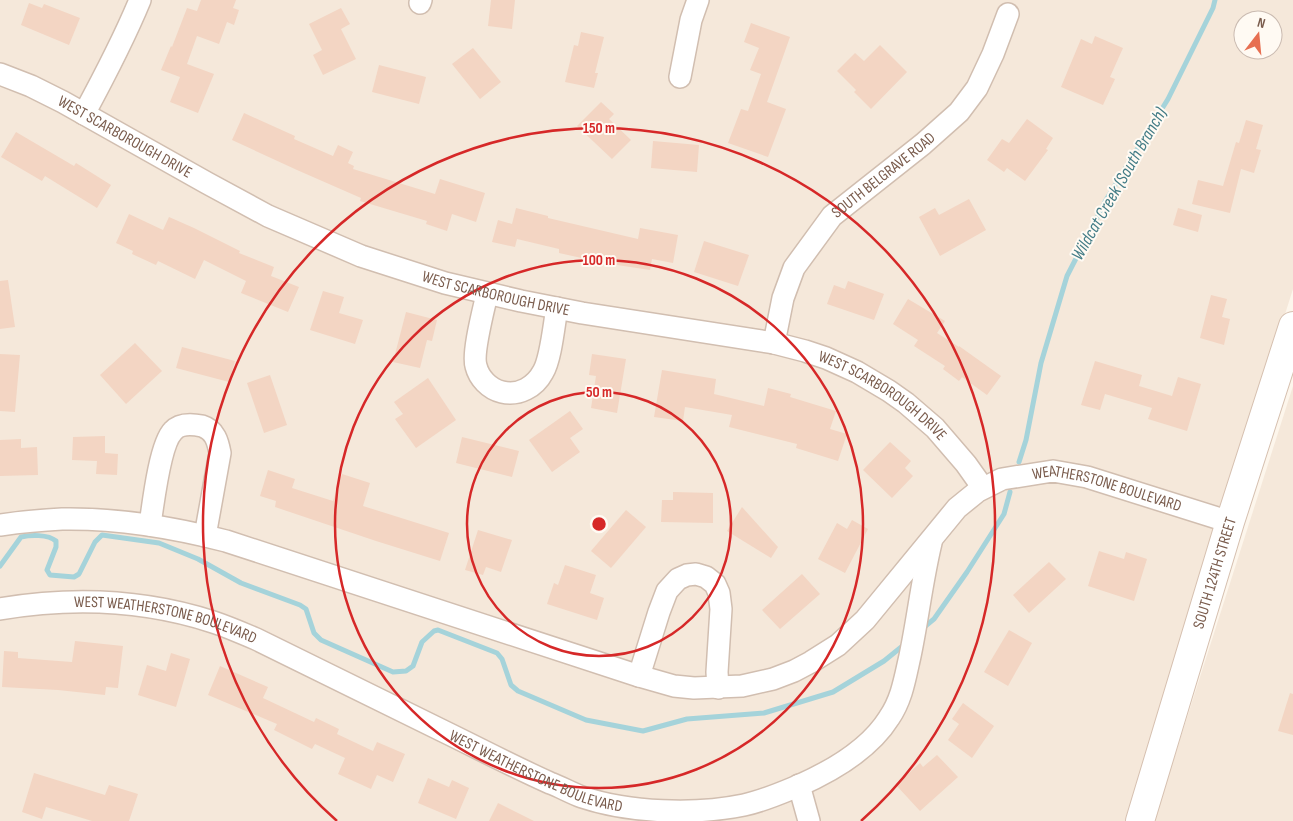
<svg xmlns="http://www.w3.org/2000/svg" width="1293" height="821" viewBox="0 0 1293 821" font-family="'Sofia Sans Condensed',sans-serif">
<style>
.residential{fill:#f5e8da;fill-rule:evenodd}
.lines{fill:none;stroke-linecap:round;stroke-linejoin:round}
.stream{stroke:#a5d3da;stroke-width:5}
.building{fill:#f3d5c3}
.street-casing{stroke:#d1beb0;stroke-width:24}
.secondary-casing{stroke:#d6c0b0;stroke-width:30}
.street{stroke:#fff;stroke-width:21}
.secondary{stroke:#fff;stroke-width:28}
.ring{fill:none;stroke:#d62828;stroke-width:2.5}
.labels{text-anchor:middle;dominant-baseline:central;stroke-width:4;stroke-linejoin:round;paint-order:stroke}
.street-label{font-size:16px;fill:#7a5c4d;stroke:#fffaf3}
.water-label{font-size:18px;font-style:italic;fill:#437c86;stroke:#fffaf3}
.centre{fill:#d62828;stroke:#fffaf3;stroke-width:2.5}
.ring-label{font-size:15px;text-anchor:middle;font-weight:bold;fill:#d62828;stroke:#fffaf3;stroke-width:4;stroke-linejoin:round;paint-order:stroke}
</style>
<rect width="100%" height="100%" fill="#fdf6ec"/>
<!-- residential -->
<g class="residential">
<path d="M0,0H1293V289L1198,588L1127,821H0ZM1243,20H1273V50H1243Z"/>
<path d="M1293,386V821H1154Z"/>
</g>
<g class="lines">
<!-- stream -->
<g class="stream">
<path d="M1019,462L1026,440L1041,363L1067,276L1106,200L1168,99L1213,8L1215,0"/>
<path d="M0,566L21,537C30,535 48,534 56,541V547L47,570L50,575L74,577L79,574L95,542L102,535L159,543L198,559L241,583L300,605L306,609L314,633L321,640L393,672L406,671L413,666L422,642L434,631L438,630L497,653L502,659L511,685L518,691L586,720L643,731L687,719L764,713L833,692L884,661L905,644"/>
<path d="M923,628L934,619L967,572L1004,514L1010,492"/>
</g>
</g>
<!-- building -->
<g class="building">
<path d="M201,0H236L233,8L239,10L234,25L227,22L219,44L197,36L187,64L214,74L198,113L170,102L180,77L161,70L171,46L172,47L187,8L197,11Z"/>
<path d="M491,0H515L512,29L488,26Z"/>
<path d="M29,3L42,8L44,4L80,18L69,45L21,25Z"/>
<path d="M341,8L350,24L341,29L356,59L323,75L313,55L322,50L309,24Z"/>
<path d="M751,23L790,37L767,102L786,109L768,157L728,143L741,109L748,111L761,74L750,70L759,48L744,42Z"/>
<path d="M581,32L604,37L595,73H598L594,88L565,82L574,45L578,46Z"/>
<path d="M1095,36L1123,48L1110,77L1115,79L1103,105L1061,87L1081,39L1092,44Z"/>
<path d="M880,45L907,72L871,109L854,92L856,90L837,71L855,53L864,61Z"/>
<path d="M473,48L501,82L480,99L452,64Z"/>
<path d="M379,65L426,77L419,104L372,92Z"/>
<path d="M601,102L614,114L609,119L631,140L612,159L577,126Z"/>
<path d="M244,113L295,136L294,139L333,156L338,145L353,152L348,163L354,166L353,169L435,194L440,179L485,193L476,222L452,214L447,231L426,224L427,221L360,201L361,198L297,170L232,140Z"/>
<path d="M1027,119L1053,138L1046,149L1048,150L1025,181L1007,168L1004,172L987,160L1002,139L1009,143Z"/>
<path d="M1246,120L1263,125L1256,149L1261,150L1254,173L1241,169L1230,213L1192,204L1198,180L1223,186L1236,142L1239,143Z"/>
<path d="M16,132L74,166L76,163L111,185L97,208L45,176L42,181L1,157Z"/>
<path d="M653,141L699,145L697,172L651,168Z"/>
<path d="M969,199L986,230L940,256L919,217L935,208L939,215Z"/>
<path d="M516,208L548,216V218L638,239L640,228L678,235L673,263L652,259L650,270L604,263L559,253V249L517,239L515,247L492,242L498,220L512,224Z"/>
<path d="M1178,208L1202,215L1198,232L1173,225Z"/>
<path d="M129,214L163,230L169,217L194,228L240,251L239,253L274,267L271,276L299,287L288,312L241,293L246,281L204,260L195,279L158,261L156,265L132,254L133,251L116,243Z"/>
<path d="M704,241L749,255L738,286L694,272Z"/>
<path d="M8,280L15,327L0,329V281Z"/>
<path d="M848,281L884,294L874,320L827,304L834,285L845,289Z"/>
<path d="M323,291L344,297L339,313L363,320L355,344L310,330Z"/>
<path d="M1211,295L1227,299L1222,317L1230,319L1224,345L1200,338Z"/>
<path d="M908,299L945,321L937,333L959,347V346L1001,376L987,395L962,377L959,381L943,369L945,366L914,346L918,340L893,324Z"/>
<path d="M406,312L437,320L432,341L427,340L420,368L393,362Z"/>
<path d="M135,343L162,371L126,404L100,375Z"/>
<path d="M182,347L235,361L229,382L176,368Z"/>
<path d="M0,354L20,355L15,412L0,411Z"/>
<path d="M592,354L626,359L617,413L591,408L596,376L589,375Z"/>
<path d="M1095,361L1142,375L1139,386L1172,396L1178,377L1201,384L1187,431L1148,419L1152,408L1105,394L1100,410L1081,405Z"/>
<path d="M662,370L716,379L714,394L764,406L768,388L791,394L790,397L836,411L830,429L847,434L838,461L796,448L797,444L729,427L732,415L685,407L683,421L654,417Z"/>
<path d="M270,375L287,425L264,433L247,383Z"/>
<path d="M428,378L456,420L416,448L395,419L403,414L394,402Z"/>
<path d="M570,411L583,429L570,438L580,452L552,472L529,440Z"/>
<path d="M105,436V453L118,454L117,475L96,474L97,461L72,460L73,437Z"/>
<path d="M462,437L519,451L512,477L456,463Z"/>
<path d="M21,439V448L37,447L38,475L0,476V440Z"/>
<path d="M890,442L911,461L905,468L913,476L892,498L863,470Z"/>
<path d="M268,470L295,479L292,488L333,501L342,474L370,483L363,506L449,533L440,561L376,541L275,507L276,501L260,496Z"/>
<path d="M673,492L713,493V523L661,522L662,500H673Z"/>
<path d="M742,507L778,547L771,558L727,531Z"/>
<path d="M626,510L646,527L611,568L591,551Z"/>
<path d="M852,520L868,529L845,573L818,559L837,523L847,529Z"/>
<path d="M478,530L512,540L501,572L486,567L483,575L465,570Z"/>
<path d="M1099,551L1124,559L1126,552L1147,559L1134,601L1088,586Z"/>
<path d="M1049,562L1066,579L1029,613L1013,595Z"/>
<path d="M565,565L596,575L590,593L604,598L597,620L547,604L554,583L558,585Z"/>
<path d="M802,574L820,594L780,629L762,610Z"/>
<path d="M1009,630L1032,643L1008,686L984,672Z"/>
<path d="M75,641L123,646L118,688L106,687L105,695L58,690L2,687L4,651L18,652V658L72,662Z"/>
<path d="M171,653L190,659L176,707L138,695L147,665L166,671Z"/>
<path d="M220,666L268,687L263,698L314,722L316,718L339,729L337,734L373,751L377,742L405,754L393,782L377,775L371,789L338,774L345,758L315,744L312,749L274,730L277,724L208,695Z"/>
<path d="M1290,693L1293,694V735L1278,731Z"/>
<path d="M963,703L994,726L972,758L948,740L959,724L952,719Z"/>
<path d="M937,755L958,777L920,811L896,785L920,763L923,767Z"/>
<path d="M34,773L105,795L109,785L138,794L129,821H92L46,807L42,819L22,812Z"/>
<path d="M428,778L449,787L452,780L469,788L456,819L418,803Z"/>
<path d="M498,803L534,821H489Z"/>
</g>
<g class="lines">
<!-- street casing -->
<g class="street-casing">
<g id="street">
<path d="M420,3L421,0"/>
<path id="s1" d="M0,74L31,86L63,102L207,183L268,216L361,256L445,283L521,301L582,313L774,343L805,351L826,358L857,372L889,391L906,403L935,428L966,464L983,488"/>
<path d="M680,77L691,20L698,0"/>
<path d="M84,114C104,77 124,39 140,0"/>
<path d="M487,294C484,308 472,353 476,366C479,378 489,389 502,392C519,396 535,387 543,372C551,359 554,324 557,308"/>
<path id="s2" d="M774,343L783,298L794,268L832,216L923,144L959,112L977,88L993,54L1008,14"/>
<path id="s3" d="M0,525C21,522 41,520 62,519C117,518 172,527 226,541L639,676L674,686L694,688L742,686L773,679L794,671L811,662L838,645L865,620L957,508L978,491L1002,479L1053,471L1087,477L1230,522"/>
<path d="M150,525C153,504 160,444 173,431C180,423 192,424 202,426C215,430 218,442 220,453L205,536"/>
<path id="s4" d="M0,609C71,597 145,600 213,622C228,627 242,633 256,639C318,669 380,700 443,731C478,748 514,767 550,783C561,787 571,793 582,797C629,813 696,815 744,805C763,801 781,793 798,786C832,771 869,750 889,718C902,699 905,678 910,656C918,618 922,580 931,543"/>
<path d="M639,676L659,612L667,591L678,579L687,575L696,574L706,577L715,584L719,593L721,609L717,672L718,688"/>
<path d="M799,785L809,821"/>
</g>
</g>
<!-- secondary casing -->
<g class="secondary-casing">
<g id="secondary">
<path id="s5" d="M1140,821L1230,522L1293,326"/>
</g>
</g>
<!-- street -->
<use href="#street" class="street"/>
<!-- secondary -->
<use href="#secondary" class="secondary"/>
</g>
<!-- distance rings -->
<g class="ring">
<circle cx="599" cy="524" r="132"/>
<circle cx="599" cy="524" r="264"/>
<path d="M337 821A396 396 0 1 1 861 821"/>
</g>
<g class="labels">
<!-- street labels -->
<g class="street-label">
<text stroke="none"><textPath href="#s1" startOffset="140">WEST SCARBOROUGH DRIVE</textPath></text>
<text stroke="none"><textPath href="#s2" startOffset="208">SOUTH BELGRAVE ROAD</textPath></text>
<text stroke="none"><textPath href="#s1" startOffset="545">WEST SCARBOROUGH DRIVE</textPath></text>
<text stroke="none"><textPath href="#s1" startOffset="950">WEST SCARBOROUGH DRIVE</textPath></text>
<text stroke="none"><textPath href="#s3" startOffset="1216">WEATHERSTONE BOULEVARD</textPath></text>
<text stroke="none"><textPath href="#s5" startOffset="259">SOUTH 124TH STREET</textPath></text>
<text stroke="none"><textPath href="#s4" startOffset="168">WEST WEATHERSTONE BOULEVARD</textPath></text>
<text stroke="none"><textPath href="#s4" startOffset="572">WEST WEATHERSTONE BOULEVARD</textPath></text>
</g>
<!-- water labels -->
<g class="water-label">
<text transform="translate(1119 184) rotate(-60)">Wildcat Creek (South Branch)</text>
</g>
</g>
<circle cx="599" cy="524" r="8" class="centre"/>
<g class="ring-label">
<text x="599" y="133">150 m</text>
<text x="599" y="265">100 m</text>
<text x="599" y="397">50 m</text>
</g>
<!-- north arrow -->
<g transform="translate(1258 35) rotate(16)"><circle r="24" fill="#fffaf3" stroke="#cabbb1"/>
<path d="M0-4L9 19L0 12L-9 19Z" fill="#e76f51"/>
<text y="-8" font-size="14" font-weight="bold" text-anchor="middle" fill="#7a5c4d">N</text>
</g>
</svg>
